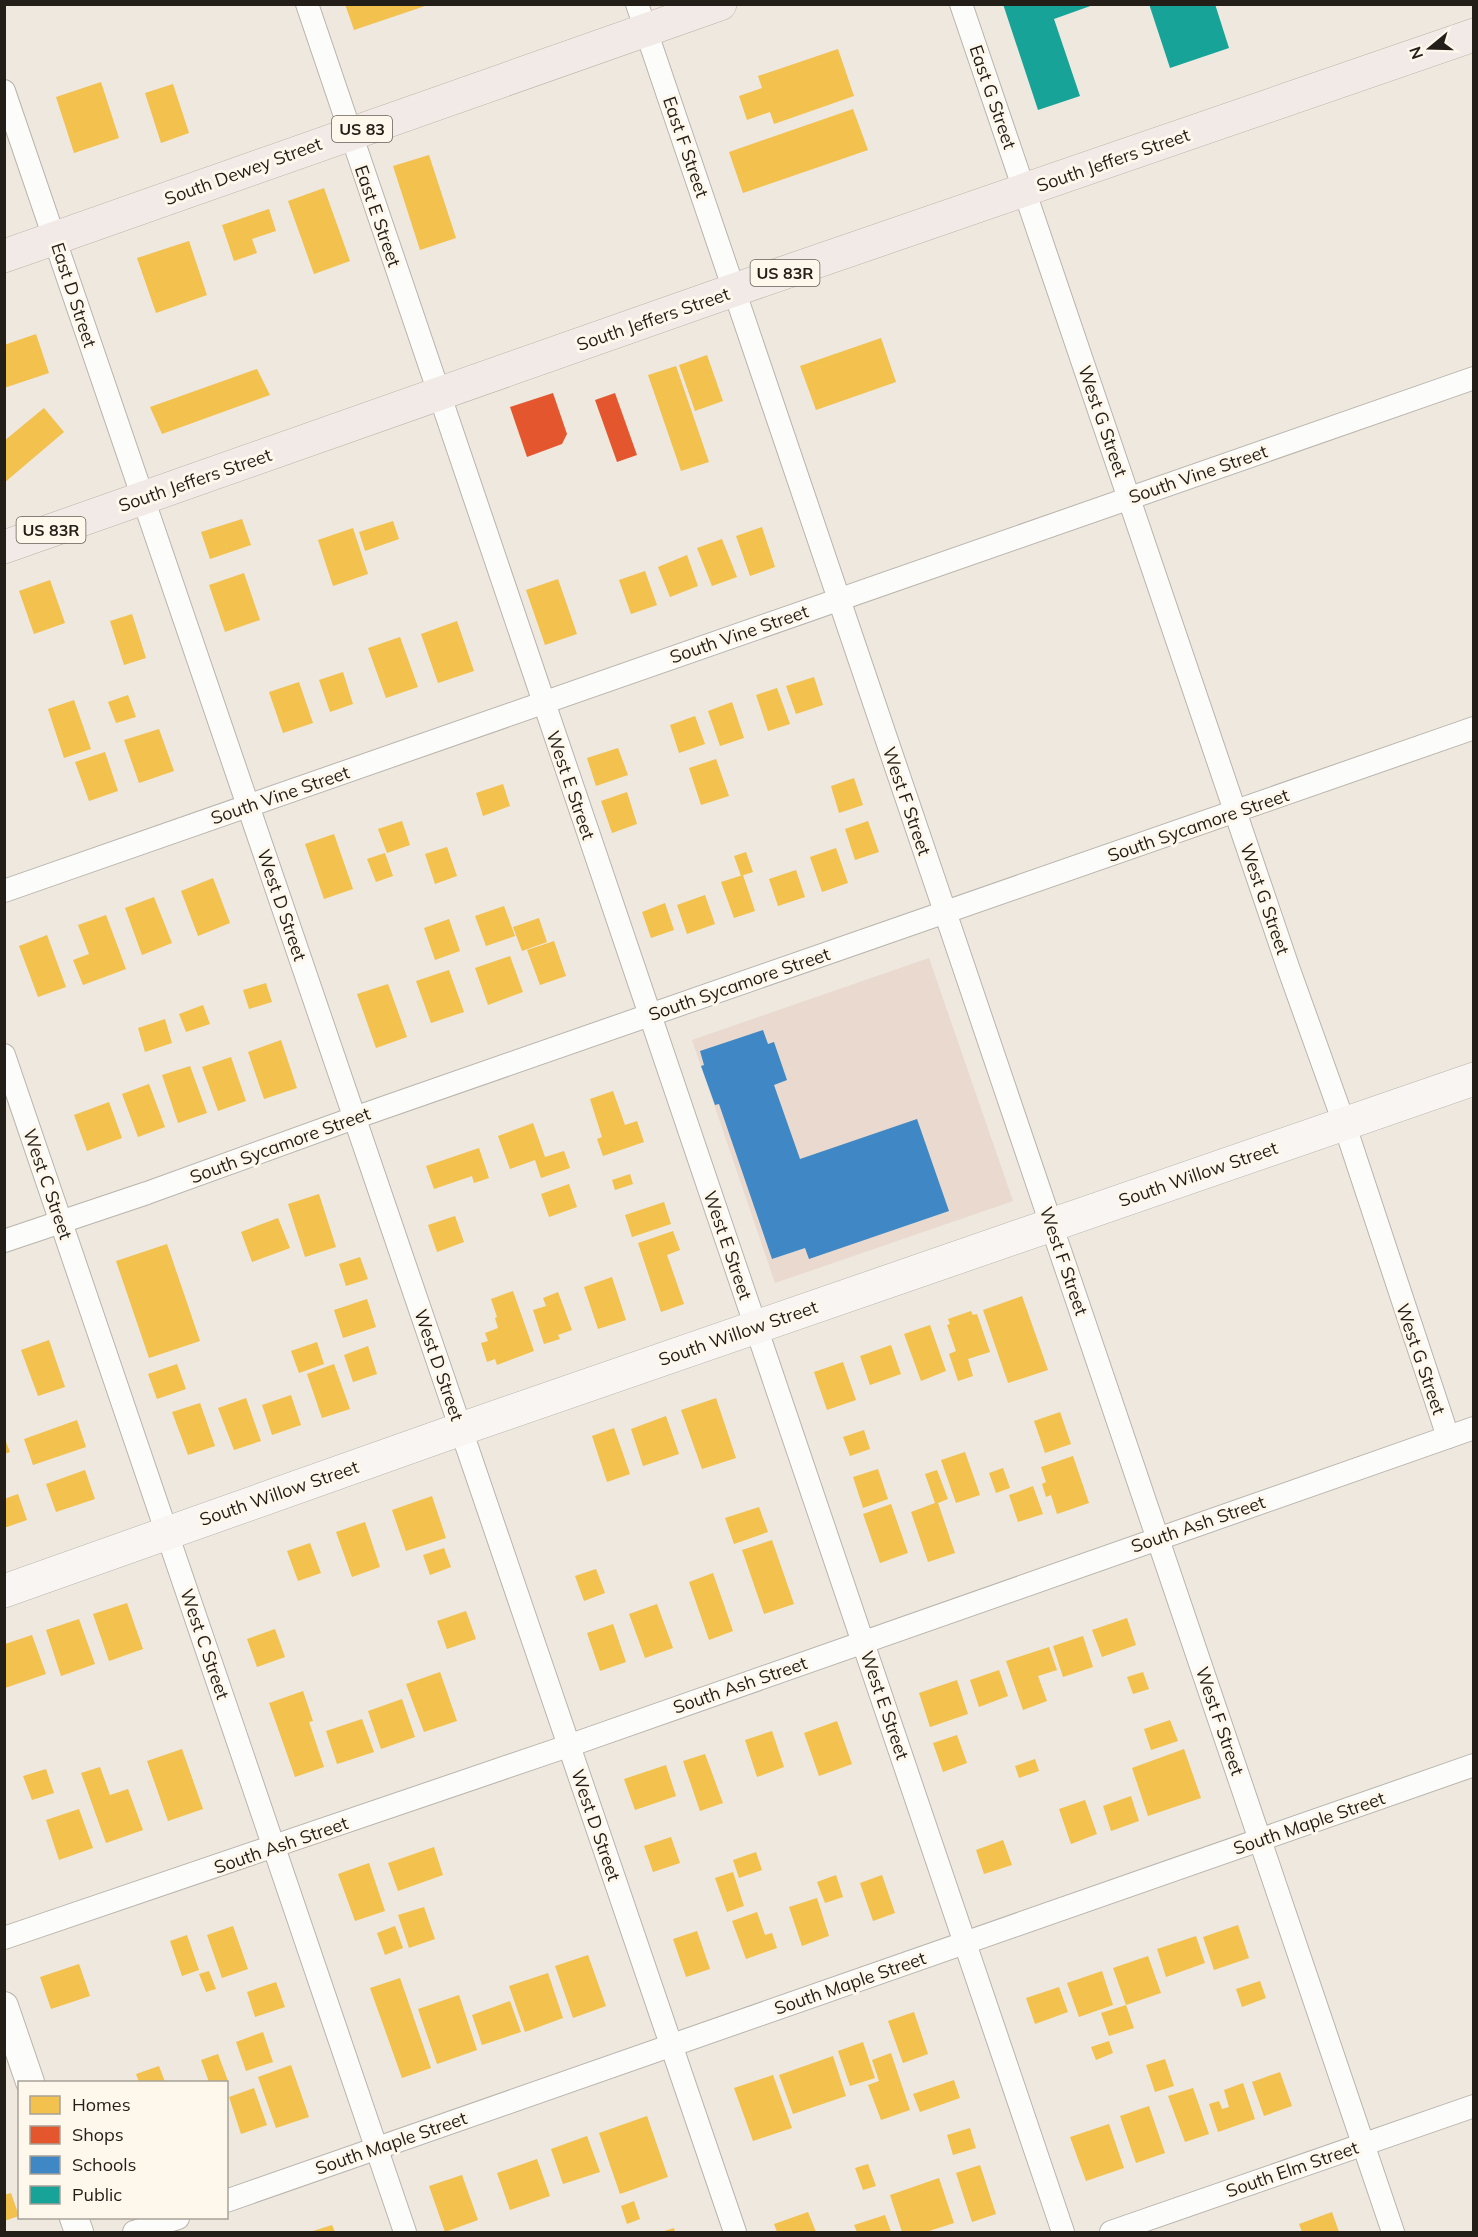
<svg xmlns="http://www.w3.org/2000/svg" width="1478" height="2237" viewBox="0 0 1478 2237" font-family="Mulish,sans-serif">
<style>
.education{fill:#e9d9ce}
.homes{fill:#f2c14e}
.shops{fill:#e4572e}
.schools{fill:#3f88c5}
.public{fill:#17a398}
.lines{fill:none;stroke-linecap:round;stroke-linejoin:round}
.minor-casing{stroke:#b9b4ac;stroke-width:24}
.tertiary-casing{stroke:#b9b4ac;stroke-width:30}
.secondary-casing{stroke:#b9b4ac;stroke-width:34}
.trunk-casing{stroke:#beb2a9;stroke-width:34}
.minor{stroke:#fcfcfa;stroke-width:22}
.tertiary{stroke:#fcfcfa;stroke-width:28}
.secondary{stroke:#f8f5f2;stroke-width:33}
.trunk{stroke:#f2eae6;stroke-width:33}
.labels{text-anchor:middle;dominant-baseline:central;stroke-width:6;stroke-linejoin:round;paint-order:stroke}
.shield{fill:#fef7ec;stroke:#656058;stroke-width:1.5}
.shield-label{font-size:16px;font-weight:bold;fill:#231f18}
.street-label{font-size:18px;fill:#231f18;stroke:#fef7ec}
</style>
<rect width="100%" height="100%" fill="#eee8de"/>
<!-- education -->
<path class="education" d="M929,958L1013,1201L775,1283L692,1040Z"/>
<!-- homes -->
<g class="homes">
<path d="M345,4H427L428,5L354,30Z"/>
<path d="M838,49L854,96L774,124L770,112L747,120L739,96L762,88L758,76Z"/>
<path d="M101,82L119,138L74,153L56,97Z"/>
<path d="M173,84L189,133L161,143L145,93Z"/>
<path d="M853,109L868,150L743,193L729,152Z"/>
<path d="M429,155L456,238L420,250L393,166Z"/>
<path d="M324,188L350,261L314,274L288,201Z"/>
<path d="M269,209L276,231L252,239L257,253L234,261L222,225Z"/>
<path d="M189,241L207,295L156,313L137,258Z"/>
<path d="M36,334L49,373L4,388V345Z"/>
<path d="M881,338L896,382L816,410L800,366Z"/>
<path d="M707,355L723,401L695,411L679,365Z"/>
<path d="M676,366L709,462L681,471L648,375Z"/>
<path d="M257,369L270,395L162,434L150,407Z"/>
<path d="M44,408L64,432L4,483V441Z"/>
<path d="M242,519L251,545L210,559L201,532Z"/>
<path d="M393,521L399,539L365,551L359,532Z"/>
<path d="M762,527L775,567L750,576L736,536Z"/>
<path d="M353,528L368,574L333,586L318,540Z"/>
<path d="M722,539L737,577L712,586L697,548Z"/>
<path d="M687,555L698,586L670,597L658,567Z"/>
<path d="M645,571L657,605L631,614L619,580Z"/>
<path d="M244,573L260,620L225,632L209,585Z"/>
<path d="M558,579L577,634L545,645L526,590Z"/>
<path d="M50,580L65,623L34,634L19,591Z"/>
<path d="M132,614L146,658L124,665L110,621Z"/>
<path d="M457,621L474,671L438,683L421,634Z"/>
<path d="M400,637L418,687L386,698L368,648Z"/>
<path d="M343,672L353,704L330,712L319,680Z"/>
<path d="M814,677L823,705L796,714L786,686Z"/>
<path d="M299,682L313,723L283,733L269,692Z"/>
<path d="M777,688L790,724L768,731L756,695Z"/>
<path d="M128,695L136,717L116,723L108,702Z"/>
<path d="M74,700L91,749L64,758L48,709Z"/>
<path d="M732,702L744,738L720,746L708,711Z"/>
<path d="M695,716L705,744L679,753L670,725Z"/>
<path d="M159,729L174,771L139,783L124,740Z"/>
<path d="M618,748L628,775L596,786L587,758Z"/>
<path d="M105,752L118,791L89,801L75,762Z"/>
<path d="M716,759L729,796L701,805L689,768Z"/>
<path d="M854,778L863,805L839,813L831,786Z"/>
<path d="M503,784L510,806L483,816L476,793Z"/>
<path d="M627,792L637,824L612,833L601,801Z"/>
<path d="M402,821L410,845L387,853L378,829Z"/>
<path d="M868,821L879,852L855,860L845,829Z"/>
<path d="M334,834L353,889L324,899L305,844Z"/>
<path d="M447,847L457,876L435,884L425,854Z"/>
<path d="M836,848L848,883L822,892L810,857Z"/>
<path d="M746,852L753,872L741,876L734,856Z"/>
<path d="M385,853L393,876L376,882L367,859Z"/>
<path d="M796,870L805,897L778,906L769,879Z"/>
<path d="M743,875L755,911L734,918L721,882Z"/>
<path d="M213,878L230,923L198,936L181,891Z"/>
<path d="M705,895L715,924L687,934L677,905Z"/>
<path d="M154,897L172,943L142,955L125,908Z"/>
<path d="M665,903L674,930L651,938L642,912Z"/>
<path d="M504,906L515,936L486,946L475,916Z"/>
<path d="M106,915L126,969L83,985L73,960L89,954L78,925Z"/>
<path d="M539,918L547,942L522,951L513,927Z"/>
<path d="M449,919L460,951L435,960L424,928Z"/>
<path d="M47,935L66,987L38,997L19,946Z"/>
<path d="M554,941L566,976L540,985L527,950Z"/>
<path d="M510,956L523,992L488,1005L475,968Z"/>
<path d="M449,970L464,1012L431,1023L416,981Z"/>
<path d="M266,983L272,1002L249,1009L243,990Z"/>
<path d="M388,984L407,1037L376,1048L357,994Z"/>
<path d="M203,1005L210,1024L186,1032L179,1014Z"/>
<path d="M165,1019L172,1043L145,1052L138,1028Z"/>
<path d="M281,1040L297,1088L264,1099L248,1052Z"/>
<path d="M231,1057L246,1101L218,1111L202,1067Z"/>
<path d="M190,1066L207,1113L178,1123L162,1075Z"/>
<path d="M149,1084L165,1127L138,1137L122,1094Z"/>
<path d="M613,1091L625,1125L637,1121L644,1142L603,1156L597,1139L602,1137L590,1099Z"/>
<path d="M109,1102L122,1138L87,1151L74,1115Z"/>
<path d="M533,1123L545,1157L564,1151L570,1168L541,1178L535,1160L510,1169L498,1136Z"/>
<path d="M479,1148L489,1178L474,1183L472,1176L434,1189L426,1166Z"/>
<path d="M630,1174L633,1184L615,1190L612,1180Z"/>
<path d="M569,1184L577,1207L549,1217L541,1194Z"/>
<path d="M319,1194L336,1247L305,1257L288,1204Z"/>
<path d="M664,1202L671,1224L632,1237L625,1215Z"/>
<path d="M455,1216L464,1242L437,1252L428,1225Z"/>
<path d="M278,1218L290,1248L252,1262L241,1232Z"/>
<path d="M673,1231L680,1250L667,1255L684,1304L661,1312L638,1243Z"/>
<path d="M167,1244L200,1341L149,1358L116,1261Z"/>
<path d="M360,1257L368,1279L346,1286L339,1264Z"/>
<path d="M612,1277L626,1320L598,1329L584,1287Z"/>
<path d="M513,1291L534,1351L497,1365L495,1359L487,1362L481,1343L488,1341L485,1333L498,1328L495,1318L497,1317L491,1299Z"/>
<path d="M558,1292L572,1330L558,1335L560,1339L544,1344L533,1310L546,1306L543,1298Z"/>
<path d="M1022,1296L1048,1370L1008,1383L983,1310Z"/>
<path d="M367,1299L376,1327L343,1338L334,1310Z"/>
<path d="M971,1311L973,1315L977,1314L990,1352L968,1359L973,1376L958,1381L949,1354L956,1351L947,1325L950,1324L948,1319Z"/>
<path d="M930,1325L946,1371L921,1381L904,1334Z"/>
<path d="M49,1340L65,1387L38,1396L21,1350Z"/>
<path d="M317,1342L324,1364L299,1373L291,1351Z"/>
<path d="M891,1345L901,1374L870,1385L860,1356Z"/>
<path d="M368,1346L377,1374L353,1382L344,1355Z"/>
<path d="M843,1362L856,1400L827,1410L814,1372Z"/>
<path d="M177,1364L186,1389L157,1399L148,1374Z"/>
<path d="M334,1364L350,1409L322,1418L307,1374Z"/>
<path d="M291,1395L301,1425L272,1435L262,1405Z"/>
<path d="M246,1398L261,1441L234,1450L218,1408Z"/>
<path d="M716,1398L736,1458L702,1469L681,1410Z"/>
<path d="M200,1403L215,1446L188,1455L172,1412Z"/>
<path d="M1060,1412L1071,1444L1045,1453L1034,1421Z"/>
<path d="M666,1416L679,1454L643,1466L631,1429Z"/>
<path d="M77,1420L86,1447L33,1465L24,1439Z"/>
<path d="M614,1428L630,1474L607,1482L592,1436Z"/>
<path d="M864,1430L870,1449L850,1456L843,1437Z"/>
<path d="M4,1437L10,1452L4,1454Z"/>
<path d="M965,1452L980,1495L956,1503L941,1460Z"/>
<path d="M1073,1456L1089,1503L1057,1514L1051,1495L1046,1497L1042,1484L1046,1482L1041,1467Z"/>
<path d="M1003,1468L1010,1488L996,1493L989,1473Z"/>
<path d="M878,1469L888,1499L863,1508L853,1477Z"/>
<path d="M85,1470L95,1499L56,1512L46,1484Z"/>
<path d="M937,1470L948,1499L938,1503L955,1553L928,1562L911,1512L935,1503L925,1474Z"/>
<path d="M1033,1486L1043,1514L1018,1522L1009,1495Z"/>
<path d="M18,1494L27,1520L4,1528V1499Z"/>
<path d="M432,1496L446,1538L406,1551L392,1510Z"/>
<path d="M891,1504L908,1553L880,1563L863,1514Z"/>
<path d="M759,1507L768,1532L734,1544L725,1518Z"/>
<path d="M365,1522L380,1567L352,1577L336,1532Z"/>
<path d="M772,1540L794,1604L764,1614L742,1550Z"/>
<path d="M310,1543L321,1573L298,1581L287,1551Z"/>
<path d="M444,1548L451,1567L430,1575L423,1555Z"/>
<path d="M596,1569L605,1593L584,1601L575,1576Z"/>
<path d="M713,1573L733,1631L709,1640L689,1582Z"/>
<path d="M127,1603L143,1649L109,1661L93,1614Z"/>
<path d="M657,1604L673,1648L645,1658L629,1614Z"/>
<path d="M466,1611L476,1639L447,1649L437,1621Z"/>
<path d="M1127,1618L1136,1645L1102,1657L1092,1630Z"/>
<path d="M79,1619L95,1664L61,1676L46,1630Z"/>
<path d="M613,1624L626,1662L600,1671L587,1633Z"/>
<path d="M275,1629L285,1657L257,1667L247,1639Z"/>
<path d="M32,1635L46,1674L5,1688V1644Z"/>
<path d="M1083,1636L1093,1667L1063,1677L1053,1646Z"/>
<path d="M1049,1647L1057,1670L1038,1676L1047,1701L1023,1710L1006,1661Z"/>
<path d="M999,1670L1008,1696L979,1707L970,1680Z"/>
<path d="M440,1672L457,1721L424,1732L406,1684Z"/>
<path d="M1143,1672L1149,1689L1133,1694L1127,1677Z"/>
<path d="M957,1680L968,1714L930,1727L919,1693Z"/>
<path d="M303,1691L313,1721L309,1722L324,1767L295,1777L269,1703Z"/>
<path d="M402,1699L415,1737L381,1749L368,1711Z"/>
<path d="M362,1719L374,1752L337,1764L326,1731Z"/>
<path d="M1170,1720L1178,1741L1151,1750L1144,1729Z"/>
<path d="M837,1721L852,1764L819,1776L804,1733Z"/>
<path d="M772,1731L784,1767L757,1777L745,1740Z"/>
<path d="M957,1735L967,1763L943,1772L933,1743Z"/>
<path d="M182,1749L203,1809L168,1821L147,1761Z"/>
<path d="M1184,1749L1201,1798L1148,1816L1132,1768Z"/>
<path d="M705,1754L723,1803L700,1811L683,1761Z"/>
<path d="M1035,1759L1039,1771L1019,1778L1015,1766Z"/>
<path d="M666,1765L676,1796L635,1810L624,1779Z"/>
<path d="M100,1767L110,1795L128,1789L143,1830L106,1843L81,1773Z"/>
<path d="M46,1769L54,1793L32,1800L23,1776Z"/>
<path d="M1131,1796L1139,1821L1111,1831L1103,1806Z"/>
<path d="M1085,1800L1097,1834L1071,1844L1059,1809Z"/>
<path d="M79,1809L93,1848L59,1860L46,1820Z"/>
<path d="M671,1837L680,1863L653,1872L644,1846Z"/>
<path d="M1003,1840L1012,1865L984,1874L976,1850Z"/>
<path d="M434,1847L443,1875L398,1891L388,1863Z"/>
<path d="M756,1852L762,1870L739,1878L733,1860Z"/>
<path d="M369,1863L385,1911L355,1921L338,1874Z"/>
<path d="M733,1872L744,1906L727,1912L715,1878Z"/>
<path d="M836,1875L843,1897L825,1903L817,1882Z"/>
<path d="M882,1875L895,1913L873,1921L860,1883Z"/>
<path d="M817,1898L829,1936L802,1946L789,1907Z"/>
<path d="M424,1907L435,1939L409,1948L398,1915Z"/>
<path d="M757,1912L765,1935L772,1933L777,1948L746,1959L732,1921Z"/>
<path d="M1238,1925L1249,1958L1214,1970L1203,1937Z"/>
<path d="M233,1926L248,1969L222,1978L207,1935Z"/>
<path d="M395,1926L403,1948L385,1955L377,1933Z"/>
<path d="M697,1931L710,1969L686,1977L673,1939Z"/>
<path d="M187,1935L199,1970L182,1976L170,1941Z"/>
<path d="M1196,1936L1205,1963L1166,1977L1157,1949Z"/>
<path d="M588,1955L606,2006L573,2018L555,1966Z"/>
<path d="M1148,1956L1161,1993L1126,2005L1134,2028L1109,2036L1101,2013L1126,2005L1113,1968Z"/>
<path d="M79,1964L90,1996L51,2009L40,1977Z"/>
<path d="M209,1971L216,1989L206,1992L199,1974Z"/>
<path d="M1102,1971L1113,2005L1079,2017L1067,1983Z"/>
<path d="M548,1973L563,2018L525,2032L509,1986Z"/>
<path d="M400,1978L431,2068L402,2078L370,1988Z"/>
<path d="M1260,1981L1266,1998L1242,2007L1236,1989Z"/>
<path d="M276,1982L285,2007L255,2017L247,1992Z"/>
<path d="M1059,1987L1068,2012L1035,2024L1026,1998Z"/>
<path d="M459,1995L477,2050L437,2064L418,2009Z"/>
<path d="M510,2001L521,2032L482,2045L472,2015Z"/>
<path d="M914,2012L928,2054L903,2063L888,2021Z"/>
<path d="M263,2032L273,2062L246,2071L236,2042Z"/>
<path d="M1109,2041L1113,2053L1096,2060L1091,2047Z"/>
<path d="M863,2042L875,2078L850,2086L838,2051Z"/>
<path d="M891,2053L910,2110L881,2120L868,2085L879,2081L872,2060Z"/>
<path d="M218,2054L228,2081L209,2082L201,2060Z"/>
<path d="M833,2056L846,2096L793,2114L779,2075Z"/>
<path d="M1165,2059L1174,2086L1155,2092L1146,2065Z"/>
<path d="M291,2065L309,2117L276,2128L258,2077Z"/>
<path d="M159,2066L165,2082H139L136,2074Z"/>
<path d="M1280,2072L1292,2106L1264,2116L1252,2082Z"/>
<path d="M773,2075L792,2128L753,2141L734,2088Z"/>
<path d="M954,2080L960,2098L920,2112L913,2094Z"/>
<path d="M1243,2083L1255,2119L1218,2132L1209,2104L1219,2101L1222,2109L1229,2107L1224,2090Z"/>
<path d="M254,2088L267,2125L241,2134L229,2097Z"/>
<path d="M1193,2088L1209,2134L1185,2142L1168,2096Z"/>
<path d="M1149,2106L1165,2153L1136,2163L1120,2116Z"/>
<path d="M647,2116L668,2177L620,2194L599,2133Z"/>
<path d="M1109,2124L1124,2168L1086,2181L1070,2137Z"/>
<path d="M970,2128L976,2148L953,2155L947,2135Z"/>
<path d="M587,2136L600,2172L563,2184L551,2149Z"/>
<path d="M537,2159L550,2196L510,2210L497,2173Z"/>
<path d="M868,2164L876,2186L863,2190L855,2168Z"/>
<path d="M980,2165L996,2214L972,2222L956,2173Z"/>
<path d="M462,2175L478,2220L445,2232L429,2186Z"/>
<path d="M939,2178L954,2223L926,2232H902L890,2195Z"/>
<path d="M11,2193L19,2216L4,2221V2195Z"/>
<path d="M634,2201L640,2219L627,2224L621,2206Z"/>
<path d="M808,2212L816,2232H777L774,2224Z"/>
<path d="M1332,2212L1339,2232H1302L1299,2224Z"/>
<path d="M885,2215L891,2232H857L854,2225Z"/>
<path d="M332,2225L335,2232H310Z"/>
<path d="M674,2228L675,2232H661Z"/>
</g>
<!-- shops -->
<g class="shops">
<path d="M553,393L567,434L562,444L527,457L510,407Z"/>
<path d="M615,393L637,455L617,462L595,400Z"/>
</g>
<!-- schools -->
<path class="schools" d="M763,1030L768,1044L774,1042L787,1080L774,1085L800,1159L917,1119L949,1211L809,1259L805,1248L772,1259L719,1104L715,1105L701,1066L704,1065L700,1051Z"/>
<!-- public -->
<g class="public">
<path d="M1003,4H1096L1054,19L1080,96L1038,110Z"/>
<path d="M1149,4H1215L1229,48L1170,68Z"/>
</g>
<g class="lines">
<!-- minor casing -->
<g class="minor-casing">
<g id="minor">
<path d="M307,4L1063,2232"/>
<path d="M637,4L1393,2232"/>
<path d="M961,4L1288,967L1344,1123L1448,1437"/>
<path d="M4,91L735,2232"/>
<path d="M4,891L1474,378"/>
<path d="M4,1055L405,2232"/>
<path d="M4,1241L147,1193L354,1118L1474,728"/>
<path d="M4,1938L568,1746L1474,1428"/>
<path d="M226,2201L1474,1765"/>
<path d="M134,2232L178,2218"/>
<path d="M1111,2232L1474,2106"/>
</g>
</g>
<!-- tertiary casing -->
<g class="tertiary-casing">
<g id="tertiary">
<path d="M4,2006L30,2082"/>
<path d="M74,2218L79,2232"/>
</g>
</g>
<!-- secondary casing -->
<g class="secondary-casing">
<path id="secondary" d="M4,1591L461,1429L1474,1079"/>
</g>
<!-- trunk casing -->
<g class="trunk-casing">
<g id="trunk">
<path d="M4,256L720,4"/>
<path d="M4,547L734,290L1474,35"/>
</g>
</g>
<!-- minor -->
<use href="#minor" class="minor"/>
<!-- tertiary -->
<use href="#tertiary" class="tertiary"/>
<!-- secondary -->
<use href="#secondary" class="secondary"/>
<!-- trunk -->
<use href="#trunk" class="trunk"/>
</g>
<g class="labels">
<!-- shield labels -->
<g class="shield">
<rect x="332" y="116" width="60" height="26" rx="4.5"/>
<rect x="750.5" y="260" width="69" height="26" rx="4.5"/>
<rect x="16.5" y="517" width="69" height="26" rx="4.5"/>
</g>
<g class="shield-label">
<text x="362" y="129">US 83</text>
<text x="785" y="273">US 83R</text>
<text x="51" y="530">US 83R</text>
</g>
<!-- street labels -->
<g class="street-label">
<text transform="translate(993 97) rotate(71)">East G Street</text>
<text transform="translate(686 147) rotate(71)">East F Street</text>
<text transform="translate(1113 160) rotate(-19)">South Jeffers Street</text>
<text transform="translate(243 171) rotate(-20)">South Dewey Street</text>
<text transform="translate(378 216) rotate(71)">East E Street</text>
<text transform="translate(74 295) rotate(72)">East D Street</text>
<text transform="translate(653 319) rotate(-19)">South Jeffers Street</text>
<text transform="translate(1103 421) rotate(71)">West G Street</text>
<text transform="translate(1198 474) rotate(-19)">South Vine Street</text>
<text transform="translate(195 480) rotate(-19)">South Jeffers Street</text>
<text transform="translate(739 634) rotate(-19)">South Vine Street</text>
<text transform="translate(571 785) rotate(71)">West E Street</text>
<text transform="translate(280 795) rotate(-19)">South Vine Street</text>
<text transform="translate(907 801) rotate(71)">West F Street</text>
<text transform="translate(1198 825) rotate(-19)">South Sycamore Street</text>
<text transform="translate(1265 899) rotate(71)">West G Street</text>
<text transform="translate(282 905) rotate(71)">West D Street</text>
<text transform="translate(739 984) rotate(-19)">South Sycamore Street</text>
<text transform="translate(280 1145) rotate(-20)">South Sycamore Street</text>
<text transform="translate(1198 1174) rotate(-19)">South Willow Street</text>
<text transform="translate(48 1184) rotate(71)">West C Street</text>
<text transform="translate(728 1245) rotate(71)">West E Street</text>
<text transform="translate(1064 1261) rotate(71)">West F Street</text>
<text transform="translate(738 1333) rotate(-19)">South Willow Street</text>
<text transform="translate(1421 1359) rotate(71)">West G Street</text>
<text transform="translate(439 1365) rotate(71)">West D Street</text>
<text transform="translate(279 1493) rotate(-19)">South Willow Street</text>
<text transform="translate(1198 1524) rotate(-19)">South Ash Street</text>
<text transform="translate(205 1644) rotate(71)">West C Street</text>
<text transform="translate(740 1685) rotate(-19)">South Ash Street</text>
<text transform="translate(885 1705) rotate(71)">West E Street</text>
<text transform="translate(1220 1721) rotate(71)">West F Street</text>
<text transform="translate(1309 1823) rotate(-19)">South Maple Street</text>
<text transform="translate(596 1825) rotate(71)">West D Street</text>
<text transform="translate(281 1845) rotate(-19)">South Ash Street</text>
<text transform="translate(850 1983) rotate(-19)">South Maple Street</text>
<text transform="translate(391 2143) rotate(-19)">South Maple Street</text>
<text transform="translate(1292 2169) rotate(-19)">South Elm Street</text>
</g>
</g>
<!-- border -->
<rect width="1478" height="2237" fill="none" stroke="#231f18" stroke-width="12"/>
<!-- legend -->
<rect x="18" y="2081" width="210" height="138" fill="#fef7ec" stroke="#a6a197" stroke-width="1.5"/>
<rect x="30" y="2096" width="30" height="18" fill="#f2c14e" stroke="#a6a197" stroke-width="1.5"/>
<text x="72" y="2111" font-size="18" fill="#231f18">Homes</text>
<rect x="30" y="2126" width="30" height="18" fill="#e4572e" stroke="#a6a197" stroke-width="1.5"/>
<text x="72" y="2141" font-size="18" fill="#231f18">Shops</text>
<rect x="30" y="2156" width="30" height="18" fill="#3f88c5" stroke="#a6a197" stroke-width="1.5"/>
<text x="72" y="2171" font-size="18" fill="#231f18">Schools</text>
<rect x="30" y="2186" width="30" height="18" fill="#17a398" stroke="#a6a197" stroke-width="1.5"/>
<text x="72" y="2201" font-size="18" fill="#231f18">Public</text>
<!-- north arrow -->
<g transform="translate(1430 48) rotate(251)" stroke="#fef7ec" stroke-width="4.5" paint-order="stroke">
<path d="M0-4.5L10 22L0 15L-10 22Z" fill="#231f18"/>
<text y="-9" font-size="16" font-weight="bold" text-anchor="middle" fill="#231f18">N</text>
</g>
</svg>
